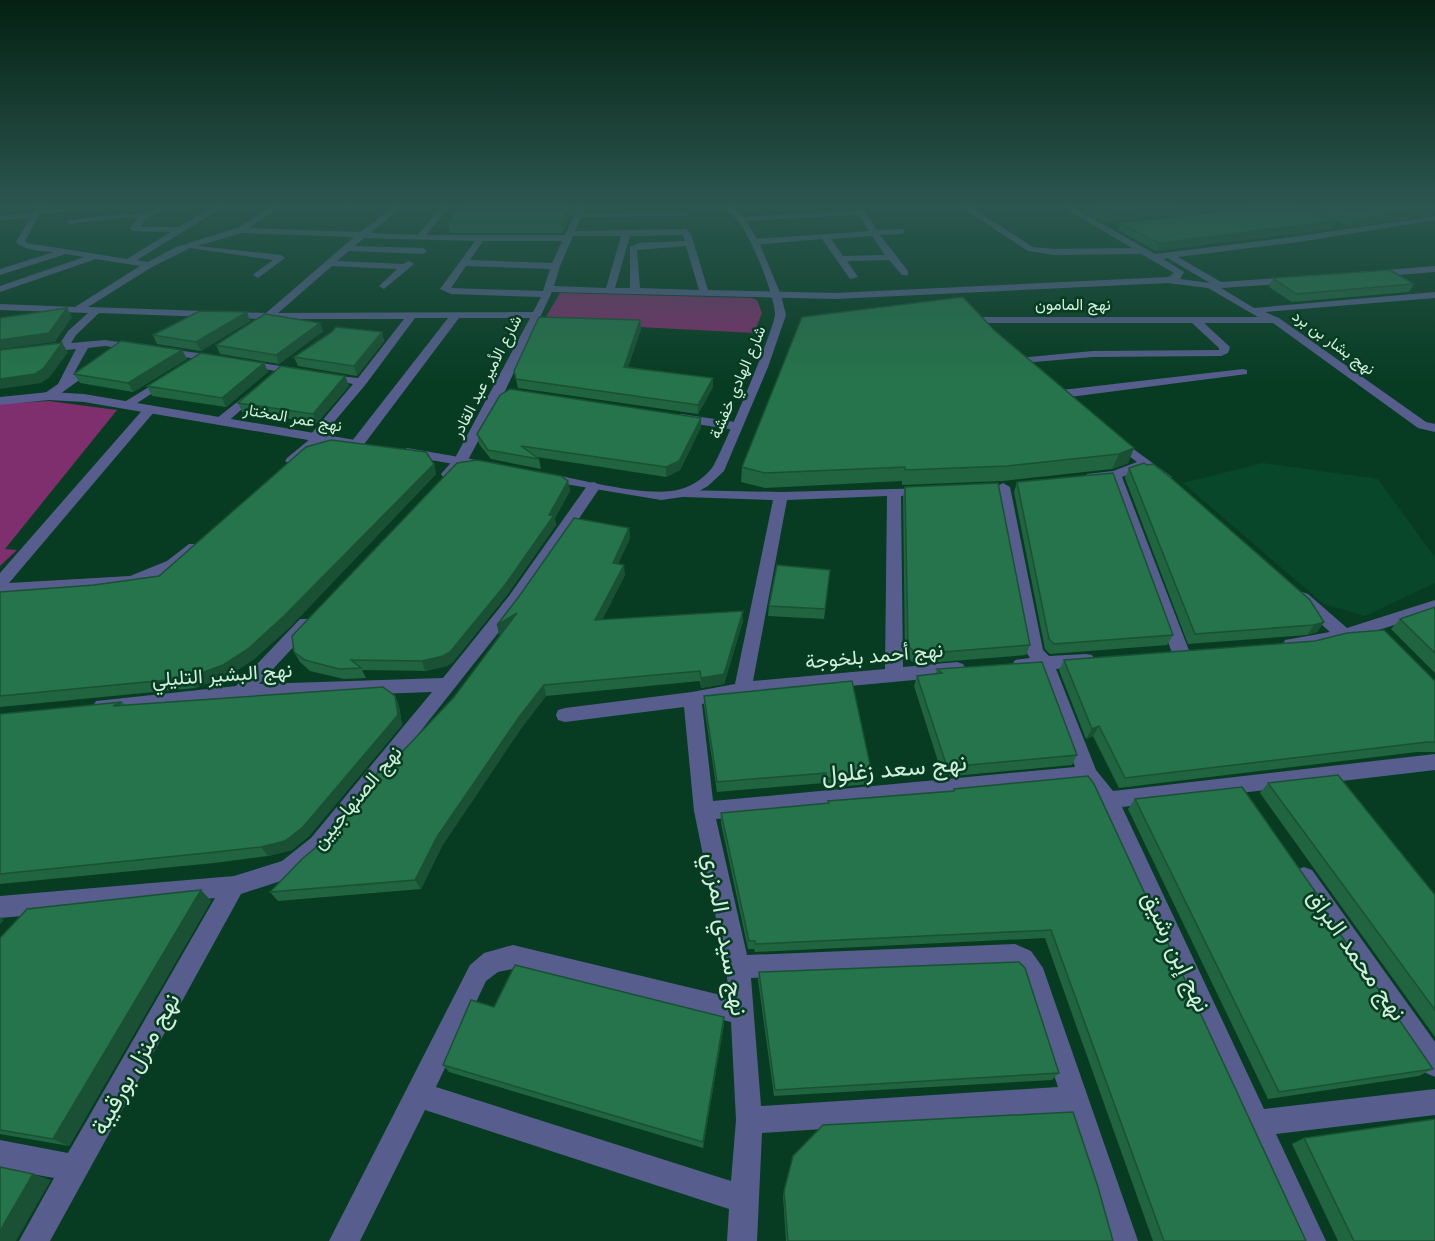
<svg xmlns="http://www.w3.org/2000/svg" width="1435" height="1241" viewBox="0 0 1435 1241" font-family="'Noto Serif',Vazirmatn,serif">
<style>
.built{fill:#09472b}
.green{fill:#7f2e6e}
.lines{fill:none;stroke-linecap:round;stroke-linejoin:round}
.minor{fill:#575e8d;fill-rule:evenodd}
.tertiary{fill:#575e8d;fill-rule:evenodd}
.wall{fill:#206440}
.shaded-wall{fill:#1a5134}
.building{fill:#25744b;stroke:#1a5134;stroke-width:1.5}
.labels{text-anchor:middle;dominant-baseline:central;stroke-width:5;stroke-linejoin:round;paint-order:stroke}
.far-street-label{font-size:16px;fill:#d0f0db;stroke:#073c22}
.street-label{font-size:20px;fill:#d0f0db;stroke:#073c22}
.near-street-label{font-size:24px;fill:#d0f0db;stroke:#073c22}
</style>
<rect width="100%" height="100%" fill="#073c22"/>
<!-- built -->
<path class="built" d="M1263,463L1378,479L1435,558V583L1365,616L1324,604L1183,483Z"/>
<!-- green -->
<g class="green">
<path d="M560,293L752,298L757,300L762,313L754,333L543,322Z"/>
<path d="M49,401L117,410L5,549L17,550L0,566V404Z"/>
</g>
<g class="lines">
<!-- minor -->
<g class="minor">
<path d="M36,207H44L42,210L90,207L39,215L25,241L27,243L127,259L171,232L133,231L130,228L137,219L128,217L70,224L66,222L70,220L125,214C139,219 154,207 169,207L146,219L140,227H179L213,207H223L137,260L148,262L176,247L237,228L270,207H280L249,228L360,232L394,207H403L370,233L418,235L441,207H449L426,235H565L578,207H586L583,213L685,212H688V216L581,217L575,231L686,229L691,234L708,290L835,293L1168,277L1174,273L1141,254L1054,255L1028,251L961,207H971L1033,247L1054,249L1132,248L1063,207H1073L1155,254L1299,236L1435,216V220L1299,242L1178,257L1221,282L1293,277L1298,280L1293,283L1221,288L1254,308L1435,292V298L1265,312L1279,318L1426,422L1435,424V432L1418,428L1273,323H1204L1230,347L1228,353L1221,356L1093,357L1022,363L1018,362V358L1093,351L1219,350V348L1192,323H979L974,320L979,317H1258L1208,288L1168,283L835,299L552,292L505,391L468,460L453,477H443L441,474L455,458L530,318H459L362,447H352L351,444L352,441L448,318H415L366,384L323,435L325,438L323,441L297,464L292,465L285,461L287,458L310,439L311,434L353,384L321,378V374L358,378L404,319H271L266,321L261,319L99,313L76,335L71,343L105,340L219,356L225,359L219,362L105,346L88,348L74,373L91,362H99V366L53,399H45V393L58,384L76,349L0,357V351L59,345L68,331L88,313L0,310V304L75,307L140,266L96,259L0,292V286L84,257L66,254L0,275V269L54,252C42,251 25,251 16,242L30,218L0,220V216L32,213ZM241,233L354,237L266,313L88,307L152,267L190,248L273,260L255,273L253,275L258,278L285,258L281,255L198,246ZM683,235L685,241L639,243L630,247V288H615L630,236ZM573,236H621L606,288L554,286L560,266ZM364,238L475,241L440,289L451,294L541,297L533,312L278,313L332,266L397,269L379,286L384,289L414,264L409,261L403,264L337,261L349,251L423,254L427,251L423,248L355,246ZM483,241H562L552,263L470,260ZM686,246L699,290L640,288L637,250ZM1168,258L1169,259L1210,283L1180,279L1184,272L1163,259ZM466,266L550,269L543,291L451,288Z"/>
<path d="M344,207H353L346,212L342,210Z"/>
<path d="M863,210L877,230L904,229V233L901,234L880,235L908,271V275H902L889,260L847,261L858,277L850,279L822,239L755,245L751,242L755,239L869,231L858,215L741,221L737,219L741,217ZM872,236L885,255L843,256L831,239Z"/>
<path d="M1435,266V272L1373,277L1368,274L1373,271Z"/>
<path d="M244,360L299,369L305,372L299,375L240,365V361Z"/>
<path d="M1243,369L1247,370V374L1062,398L1056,394L1062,390Z"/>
<path d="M167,376L171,377V381L131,407H123L121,404Z"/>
<path d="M255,388L261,392L259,394L225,424H217L215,421L217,418Z"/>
<path d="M150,405L156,409L154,412L9,583L130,576L167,561L189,544H199L201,547L199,550L177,569L132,586L0,594V573L146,406Z"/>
<path d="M681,414L735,422L741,426L735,430L677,421V415Z"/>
<path d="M1114,435L1172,477L1165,481L1145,468L1122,477L1190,653L1187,657L1181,659L1175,657L1172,653L1110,479L1092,481L1085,477L1087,474L1113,471L1137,462L1110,442L1108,439L1110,436Z"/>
<path d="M594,482L601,486L521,604L325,852L296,876L241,894L50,1241H19L54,1178L0,1168V1140L68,1153L215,898L0,918V896L234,876L282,861L311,838L432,692L241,699L102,713L96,711L93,706L96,701L236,686L300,619H312L314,623L312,627L259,684L443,678L509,596L589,483Z"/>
<path d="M1003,483L1010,487L1043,650L1049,656L1086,654L1092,655L1095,660L1092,665L1056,669L1096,770L1113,791L1435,754V770L1122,807L1264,1109L1435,1089V1115L1276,1134L1326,1241H1296L1100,806L1083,783L716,819L747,955L1015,944L1031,951L1043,968L1138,1241H1108L1066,1113L762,1133L757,1241H727L729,1209L425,1110L360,1241H329L470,965L484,953L513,945L729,997L726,967L694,811L684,707L565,722L558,720L556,715L558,710L565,708L692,692L735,684L773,500L685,497L678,493L680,490L781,492L931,488L933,491L931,494L901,496L903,667L957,662L963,664L966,669L963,674L957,676L743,696L702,704L713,801L1075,767L1039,670H1015L1012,665L1015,660L1030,658L1026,652L996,487ZM887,496L885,669L753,681L787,500ZM1015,968L1021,975L1058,1087L761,1106L751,978ZM513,969L731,1022L736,1120L731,1181L436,1087L486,981L498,972Z"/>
<path d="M1302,592L1308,594L1347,628L1435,600V612L1344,641L1291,650L1285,648L1283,644L1285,640L1330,632L1296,602L1294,598L1296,594Z"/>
<path d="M1304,867L1312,870L1435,1042V1077L1426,1073L1296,884L1293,877L1296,870Z"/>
</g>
<!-- tertiary -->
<g class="tertiary">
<path d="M724,207H733L744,217L759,242L781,295L786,315L768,367L724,471L708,486L690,496L661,500L541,480L539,477L541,474L546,473C579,479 651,499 681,489C693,486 708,475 714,465C723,449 777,324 775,313C773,291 751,236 737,220C733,215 728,212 724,207Z"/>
<path d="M49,392L84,394L361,441L367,445L361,449L84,402L49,400L0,405V397Z"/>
<path d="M407,448L488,462L495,466L488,470L402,455L401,452Z"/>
</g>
</g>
<!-- wall -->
<g class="wall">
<path d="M1077,207H1293L1334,221L1295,207H1435V214L1350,227L1335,221L1331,229L1156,251L1118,230L1120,223L1245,209L1243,208L1103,222Z"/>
<path d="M575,208L562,233H450L448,222Z"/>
<path d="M1273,278L1414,284L1409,292L1292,302L1269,287Z"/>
<path d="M247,312L250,321L201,351L157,344L153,335Z"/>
<path d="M640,320L641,329L628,367L713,378V387L698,414L518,388L514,371Z"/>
<path d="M994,330L1134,448L1128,463L1112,469L1003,481L902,485V481L765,488L741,482L742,467Z"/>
<path d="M323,331L279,364L220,354L216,345Z"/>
<path d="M332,332H382L384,341L357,376L298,366L294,357Z"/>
<path d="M182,350L187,359L133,392L80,383L74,374Z"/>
<path d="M264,363L268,372L226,407L152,396L147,386Z"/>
<path d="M345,376L349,386L317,423L242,412L238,403Z"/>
<path d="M701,427L680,470L666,477L537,457L539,459L541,469L491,459L479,444L477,434Z"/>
<path d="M434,464L436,474L290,627L254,659L230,675L195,688L0,707V592L94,585L159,576Z"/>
<path d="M1129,468L1324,622L1317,632L1307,635L1188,644L1125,478Z"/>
<path d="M568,481L570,491L555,518L556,525L507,595L453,662L447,666L425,671L362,670L366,678L344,679L310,671L300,662L294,652Z"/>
<path d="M1017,482L1173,635L1167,645L1050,654L1045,649L1014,492Z"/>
<path d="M905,487L1030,645L1026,655L915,664L905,656L903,497Z"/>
<path d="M629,528L630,538L618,564L625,575L602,620L743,611V621L724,684L701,688L700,681L546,696L522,727L442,846L421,889L278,901L270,892L320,844L388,760L390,765L454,697L502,634L499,635Z"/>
<path d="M830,570L824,619L768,616L769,606Z"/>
<path d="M1435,607V673L1391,629L1400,619Z"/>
<path d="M1064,660L1435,681V752H1417L1119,788L1093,736L1086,739L1059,670Z"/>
<path d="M937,669L1077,755L1072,765L943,777L914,686L917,676L935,674Z"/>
<path d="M395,696L399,706L402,725L309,836L292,850L268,856L214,863L0,884V714L122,702L125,705Z"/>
<path d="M704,696L872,774L869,784L825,788L824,783L717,792L704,706Z"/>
<path d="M1268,783L1435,895V1037L1260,793Z"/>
<path d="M954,789L1306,1241H1153L1045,938L755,952L754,949H748L721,823V813L828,803V801L953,791Z"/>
<path d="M1135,799L1314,896L1433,1069L1419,1076L1268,1099L1128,809Z"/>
<path d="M201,890L211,901L69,1146L0,1134V938Z"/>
<path d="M759,972L1059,1073L1052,1080L774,1096L758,980Z"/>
<path d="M494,1007L724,1024L703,1148L449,1072L443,1065Z"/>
<path d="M1304,1138L1435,1241H1338L1292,1144Z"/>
<path d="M793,1156L1113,1241H786L783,1196Z"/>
</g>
<!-- shaded-wall -->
<g class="shaded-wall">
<path d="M569,207H575V208L562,233L561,222Z"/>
<path d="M1177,207H1243L1103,222L1106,214Z"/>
<path d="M1435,207V214L1350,227L1354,219Z"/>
<path d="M1335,221L1331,229L1156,251L1159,243Z"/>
<path d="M67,308L72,317L55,342L0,349V340Z"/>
<path d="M247,312L250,321L201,351L196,342Z"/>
<path d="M640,320L641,329L625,376L624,367Z"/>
<path d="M320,323L323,331L279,364L276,355Z"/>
<path d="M382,332L384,341L357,376L354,366Z"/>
<path d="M62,343L68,352L49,378L41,383L0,389V379Z"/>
<path d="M182,350L187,359L133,392L128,383Z"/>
<path d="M264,363L268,372L226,407L222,398Z"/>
<path d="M345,376L349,386L317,423L313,414Z"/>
<path d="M713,378V387L698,414V405Z"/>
<path d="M701,418V427L680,470L666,477V467Z"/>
<path d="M1134,448L1128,463L1112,469L1119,454Z"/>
<path d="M434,464L436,474L290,627L254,659L230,675L195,688L188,678Z"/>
<path d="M568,481L570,491L555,518L556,525L507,595L453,662L447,666L425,671L422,661L549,515Z"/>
<path d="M629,528L630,538L614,573L613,563Z"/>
<path d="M624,565L625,575L597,630L595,620Z"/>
<path d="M743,611V621L724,684L701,688V678Z"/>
<path d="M517,613L520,623L499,635L497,625Z"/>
<path d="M1324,622L1317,632L1307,635L1314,625Z"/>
<path d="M544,685L546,696L522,727L442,846L421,889L415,880L437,837L519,717Z"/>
<path d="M395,696L399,706L402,725L309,836L292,850L268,856L261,847Z"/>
<path d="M1099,726L1093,736L1086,739L1092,729Z"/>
<path d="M201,890L211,901L69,1146L53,1139Z"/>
<path d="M0,917L4,920L0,924Z"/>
<path d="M724,1017V1024L703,1148V1142Z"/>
<path d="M33,1174L51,1180L16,1241H0V1231Z"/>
</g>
<!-- building -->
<g class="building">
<path d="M460,207H569L561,222H448Z"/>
<path d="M1093,207H1177L1106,214Z"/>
<path d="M1248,207H1293L1335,221L1159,243L1120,223L1247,209Z"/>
<path d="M1319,207H1433L1354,219Z"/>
<path d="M1390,270L1414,284L1296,294L1273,278Z"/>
<path d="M963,297L994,330L1134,448L1119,454L1007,466L905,470V467L765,473L742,467L802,317Z"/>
<path d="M67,308L49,333L0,340V318Z"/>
<path d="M200,311L247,312L196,342L153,335Z"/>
<path d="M265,314L320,323L276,355L216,345Z"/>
<path d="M539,317L640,320L624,367L713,378L698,405L516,379L514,371Z"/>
<path d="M336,327L382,332L354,366L294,357L332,332Z"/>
<path d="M121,341L182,350L128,383L74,374Z"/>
<path d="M62,343L43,369L35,374L0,379V350Z"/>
<path d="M201,353L264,363L222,398L147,386Z"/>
<path d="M281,366L345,376L313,414L238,403Z"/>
<path d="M510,389L701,418L679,461L666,467L521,446L539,459L488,450L477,434L500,395Z"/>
<path d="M331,440L426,452L434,464L284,616L248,649L223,665L188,678L0,696V592L94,585L159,576L306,447Z"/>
<path d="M477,460L561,476L568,481L549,515H554L505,585L450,652L443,656L422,661L351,660L361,668L339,669L305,660L294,652L292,636L457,463Z"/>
<path d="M1144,463L1147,465L1153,464L1170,477L1310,600L1324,622L1314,625L1195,634L1129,468Z"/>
<path d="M1113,473L1173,635L1054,644L1049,639L1017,482Z"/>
<path d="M998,483L1030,645L917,654L908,646L905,487Z"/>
<path d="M574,518L629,528L613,563L624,565L595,620L743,611L724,674L701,678L700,671L544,685L519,717L437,837L415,880L270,892L302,859L320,844L388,760L386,769L454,697L517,613L497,625L520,595Z"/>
<path d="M777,565L830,570L825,609L769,606Z"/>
<path d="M1435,607V653L1400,619Z"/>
<path d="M1384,630L1435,681V742H1427L1125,778L1099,726L1092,729L1064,660L1315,641L1347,633Z"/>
<path d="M1042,662L1077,755L947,767L917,676L942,673L937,669Z"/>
<path d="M852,681L872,774L826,779V773L717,782L704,696Z"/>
<path d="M383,687L395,696L398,715L303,827L285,841L261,847L206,853L0,874V714L122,702L113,706Z"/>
<path d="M1338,775L1435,895V1010L1268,783Z"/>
<path d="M1088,776L1094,784L1306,1241H1164L1051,930L755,944V941H749L721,813L829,803L828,801L954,791V789Z"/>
<path d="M1242,787L1317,894L1314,896L1433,1069L1279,1092L1135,799Z"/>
<path d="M201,890L53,1139L0,1130V938L27,909Z"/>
<path d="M1019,962L1025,968L1059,1073L775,1090L759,972Z"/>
<path d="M515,965L724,1017L703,1142L443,1065L471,1000L494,1007Z"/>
<path d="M1073,1112L1098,1187L1113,1241H788L784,1191L793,1156L823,1125Z"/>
<path d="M1435,1119V1241H1354L1304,1138Z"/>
<path d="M0,1167L33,1174L0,1231Z"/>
</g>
<!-- sky -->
<linearGradient id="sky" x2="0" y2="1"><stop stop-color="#042113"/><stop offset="0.54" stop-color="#2b564f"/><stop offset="1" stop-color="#2b564f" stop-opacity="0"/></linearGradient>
<rect width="1435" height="381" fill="url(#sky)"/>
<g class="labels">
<!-- far-street labels -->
<g class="far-street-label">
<text x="1073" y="304">نهج المامون</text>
<text transform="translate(1334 342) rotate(36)">نهج بشار بن برد</text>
<text transform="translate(486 376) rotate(-63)">شارع الأمير عبد القادر</text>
<text transform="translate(737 382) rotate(-67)">شارع الهادي خفشة</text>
<text transform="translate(293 417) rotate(10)">نهج عمر المختار</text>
</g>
<!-- street labels -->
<g class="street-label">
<text transform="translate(874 655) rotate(-5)">نهج أحمد بلخوجة</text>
<text transform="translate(222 674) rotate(-4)">نهج البشير التليلي</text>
<text transform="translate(356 797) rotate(-50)">نهج الصنهاجيين</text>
</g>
<!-- near-street labels -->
<g class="near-street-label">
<text transform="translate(894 767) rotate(-5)">نهج سعد زغلول</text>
<text transform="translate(727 934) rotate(80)">نهج سيدي المزري</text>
<text transform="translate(1178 951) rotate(65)">نهج إبن رشيق</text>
<text transform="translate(1358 954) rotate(55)">نهج محمد البراق</text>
<text transform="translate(134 1063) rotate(-61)">نهج منزل بورقيبة</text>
</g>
</g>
</svg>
